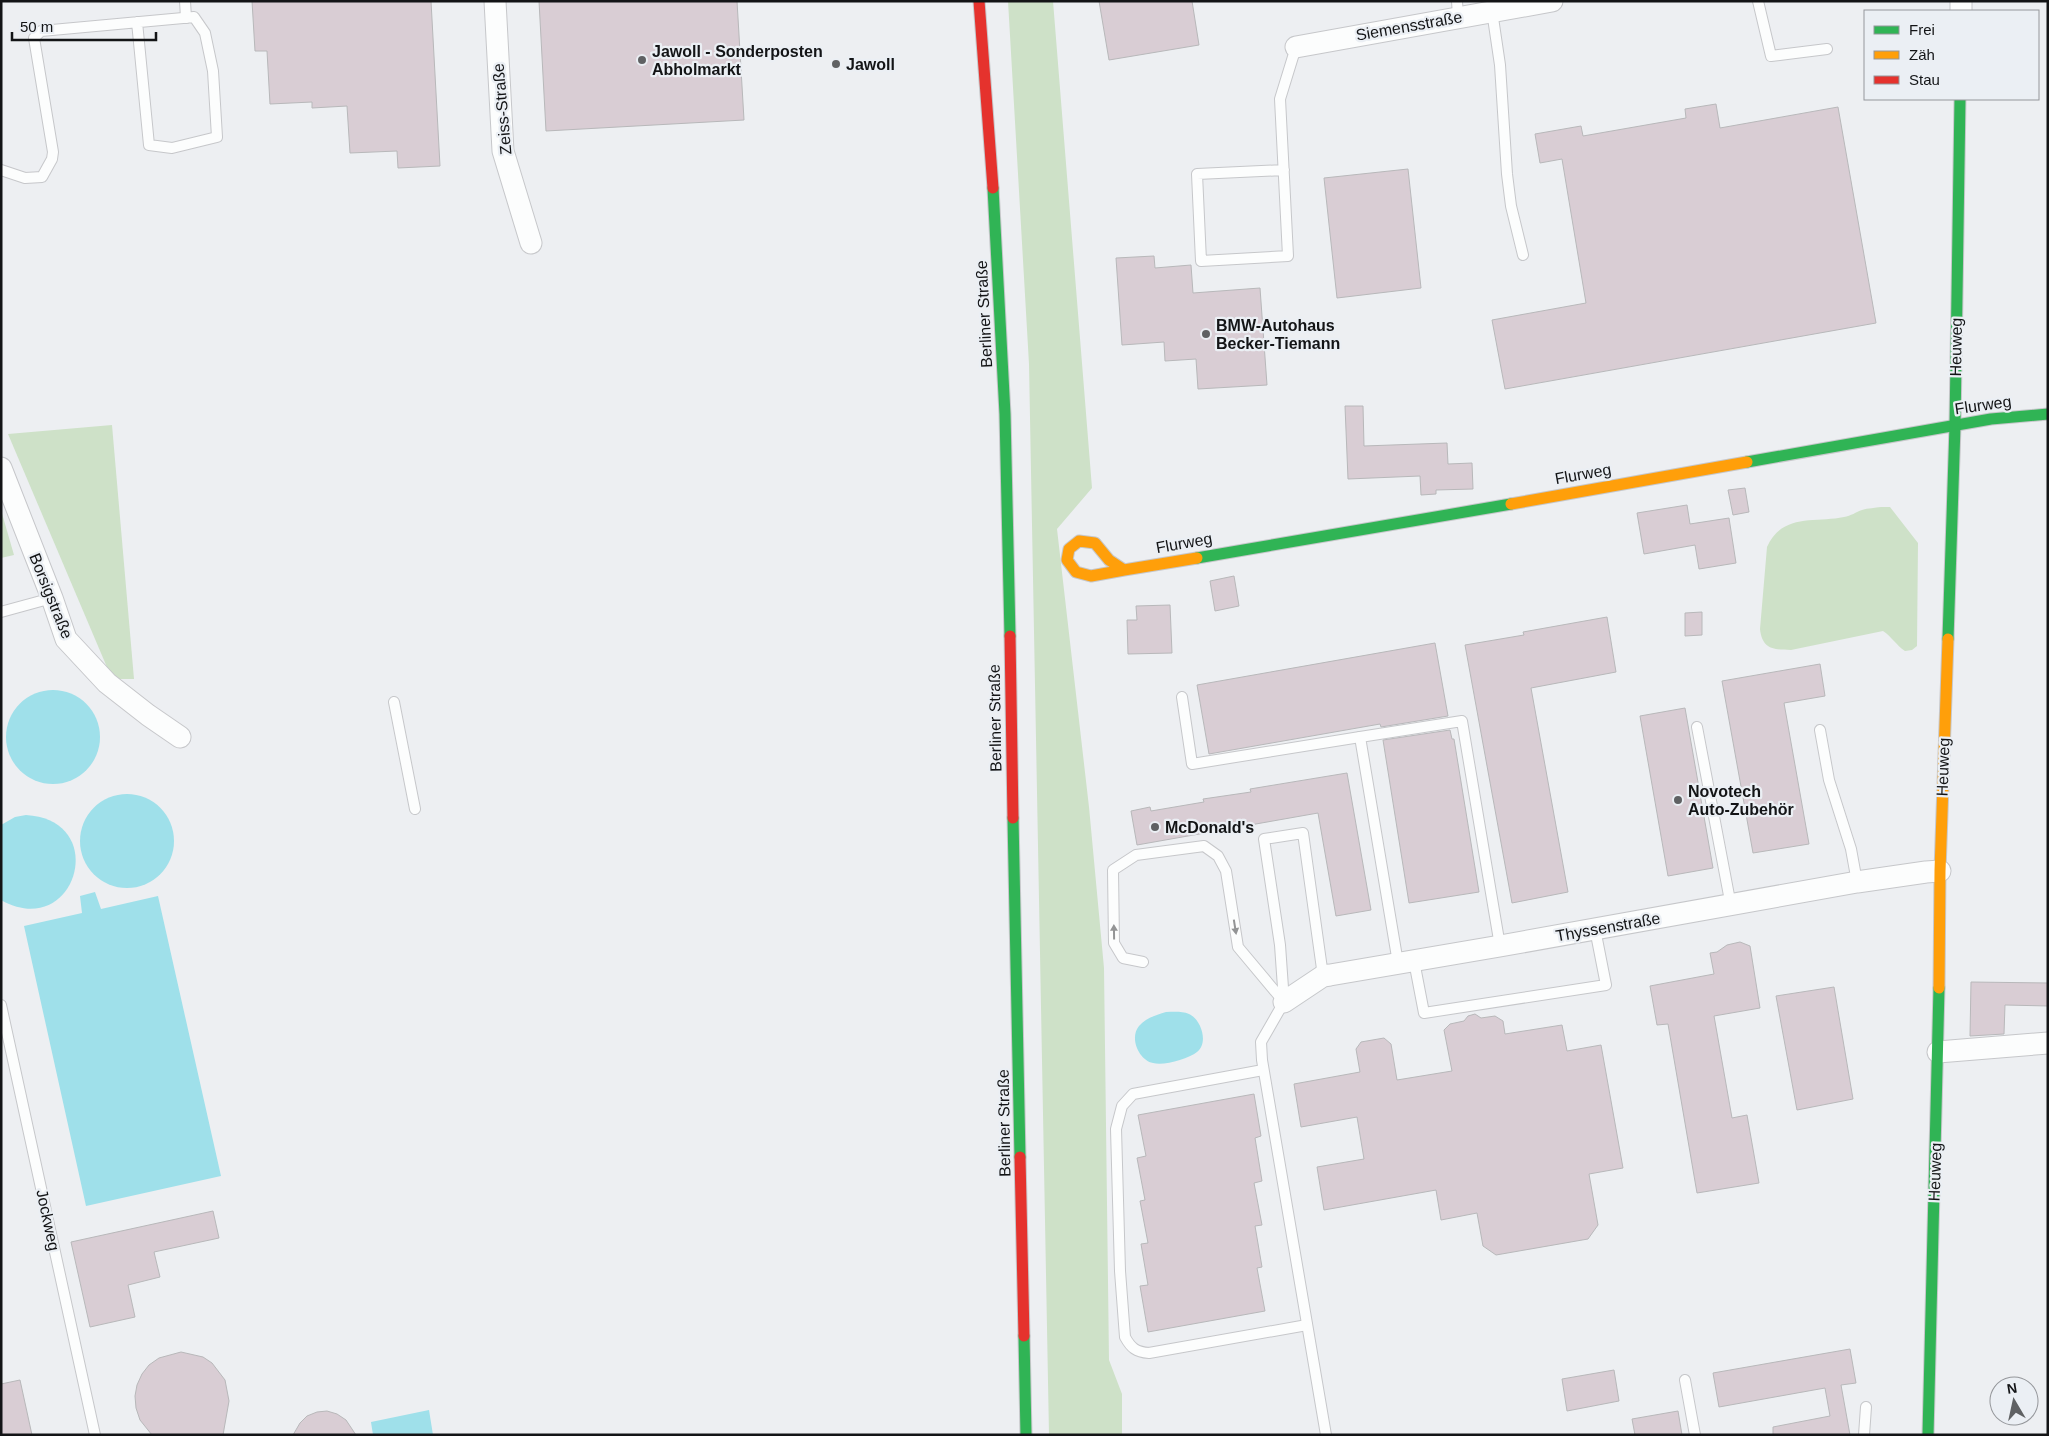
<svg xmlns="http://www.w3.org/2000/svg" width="2049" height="1436" viewBox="0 0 2049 1436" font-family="Arial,sans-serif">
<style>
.green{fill:#cee1c8}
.water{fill:#9fe0ea}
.building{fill:#d9cdd4;stroke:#b8b8ba}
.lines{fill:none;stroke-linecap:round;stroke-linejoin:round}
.lane-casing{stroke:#c6c7ca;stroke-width:12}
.street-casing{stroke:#c6c7ca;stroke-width:23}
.fast-casing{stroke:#c6c7ca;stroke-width:13}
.slow-casing{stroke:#c6c7ca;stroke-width:13}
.jam-casing{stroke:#c6c7ca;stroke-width:13}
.lane{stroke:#fcfdfd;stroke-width:10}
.street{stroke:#fcfdfd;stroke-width:21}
.fast{stroke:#30b455;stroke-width:11}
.slow{stroke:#ff9f0a;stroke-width:11}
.jam{stroke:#e5322d;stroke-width:11}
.oneway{fill:#939495}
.poi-dot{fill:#5f6163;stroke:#ebeff4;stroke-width:2}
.labels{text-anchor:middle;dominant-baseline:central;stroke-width:4.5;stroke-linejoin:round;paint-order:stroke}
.street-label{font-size:16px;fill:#131416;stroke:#ebeff4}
.poi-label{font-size:16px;font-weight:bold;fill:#131416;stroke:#ebeff4;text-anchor:start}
</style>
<rect width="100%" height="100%" fill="#edeff2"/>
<!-- green -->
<g class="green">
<path d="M1008,1H1053L1092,488L1057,529L1089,807L1104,968L1109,1360L1122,1394V1435H1049L1029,364Z"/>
<path d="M112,425L134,679H112L8,434Z"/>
<path d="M1881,507H1890L1918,543L1917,646L1912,650L1905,651C1896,645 1892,637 1883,631L1791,650C1774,650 1762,649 1760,629L1767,547C1782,513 1815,523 1844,517C1851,516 1856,512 1862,510C1868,508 1875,508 1881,507Z"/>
<path d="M1,510L14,555L1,558Z"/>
</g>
<!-- water -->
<g class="water">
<circle cx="53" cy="737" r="47"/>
<circle cx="127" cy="841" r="47"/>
<path d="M26,815C112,820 75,942 1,900V825L15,817Z"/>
<path d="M95,892L101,909L158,896L221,1176L86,1206L24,926L82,913L80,896Z"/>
<path d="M1166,1012C1173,1012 1182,1011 1189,1014C1201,1019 1209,1043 1197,1052C1188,1059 1164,1066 1153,1063C1139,1060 1129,1038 1139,1026C1146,1018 1156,1015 1166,1012Z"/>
<path d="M429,1410L433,1435H373L371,1422Z"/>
</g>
<!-- building -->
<g class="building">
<path d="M252,1H431L440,166L398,168L397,151L350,153L347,106L312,108V102L270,104L267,51H255Z"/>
<path d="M539,1H737L744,120L546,131Z"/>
<path d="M1099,1H1192L1199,45L1109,60Z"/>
<path d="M1716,104L1720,128L1838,107L1876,323L1505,389L1492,320L1586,303L1562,159L1540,163L1535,134L1581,126L1583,136L1686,118L1685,109Z"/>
<path d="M1408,169L1421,288L1337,298L1324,178Z"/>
<path d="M1154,256L1155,268L1191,265L1193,293L1260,288L1267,385L1198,389L1196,359L1165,361L1164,342L1122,345L1116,258Z"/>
<path d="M1345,406H1363L1364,446L1447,443L1448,464L1472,463L1473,489L1436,490V494L1421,495L1420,476L1348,479Z"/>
<path d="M1745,488L1749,512L1733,515L1728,490Z"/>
<path d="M1687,505L1690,524L1729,518L1736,563L1699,569L1695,545L1644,554L1637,513Z"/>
<path d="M1234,576L1239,606L1215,611L1210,581Z"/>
<path d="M1170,605L1172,653L1128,654L1127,620H1137L1136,606Z"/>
<path d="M1702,612V635L1685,636V613Z"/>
<path d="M1607,617L1616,672L1531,688L1568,892L1512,903L1465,645L1524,635L1523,632Z"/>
<path d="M1435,643L1448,716L1381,727L1380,724L1209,754L1197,685Z"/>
<path d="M1820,664L1825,696L1784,703L1809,844L1753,853L1722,681Z"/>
<path d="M1685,708L1713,868L1668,876L1640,716Z"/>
<path d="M1450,730L1452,739H1454L1479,892L1409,903L1383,740Z"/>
<path d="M1347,773L1371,910L1336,916L1318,813L1137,845L1131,811L1150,807L1151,811L1204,802L1203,799L1251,792L1250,789Z"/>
<path d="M1740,942L1750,946L1760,1008L1714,1016L1732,1118L1747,1115L1759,1183L1697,1193L1668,1024L1657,1025L1650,986L1714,974L1710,953L1717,952L1727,945Z"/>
<path d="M1971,982L2048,983V1006L2005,1005L2004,1034L1970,1036Z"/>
<path d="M1834,987L1853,1099L1797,1110L1776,996Z"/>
<path d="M1475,1014L1481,1018L1495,1016L1503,1021L1505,1034L1562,1025L1567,1051L1601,1045L1623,1168L1589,1174L1598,1225L1588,1239L1496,1255L1483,1246L1477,1213L1441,1220L1436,1190L1324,1210L1317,1167L1364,1159L1357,1117L1301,1127L1294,1084L1360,1072L1356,1049L1361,1042L1384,1038L1391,1044L1397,1080L1452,1071L1444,1030L1450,1024L1464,1021L1468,1016Z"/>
<path d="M1254,1094L1261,1136L1255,1138L1262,1181L1254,1183L1262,1225L1255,1226L1262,1267L1257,1268L1265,1311L1148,1332L1140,1286L1148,1285L1141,1244L1148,1243L1140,1201L1145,1200L1137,1158L1146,1156L1138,1115Z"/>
<path d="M213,1211L219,1238L154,1252L160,1277L128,1285L135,1317L90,1327L71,1242Z"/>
<path d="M1850,1349L1856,1383L1841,1385L1850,1435H1773V1427L1830,1416L1825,1388L1719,1407L1713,1373Z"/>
<path d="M181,1352L203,1357L212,1363L225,1380L229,1401L223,1435H152L140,1420L136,1408L135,1396L137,1385L142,1374L149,1365L159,1358Z"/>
<path d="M1614,1370L1619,1401L1567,1411L1562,1379Z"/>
<path d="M20,1380L32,1435H1V1384Z"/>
<path d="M327,1411L337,1414L346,1420L356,1435H293L300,1423L307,1416L317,1412Z"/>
<path d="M1678,1411L1682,1435H1635L1632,1419Z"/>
</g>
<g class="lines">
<!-- lane casing -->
<g class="lane-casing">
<g id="lane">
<path d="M185,1L186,18"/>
<path d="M1457,1L1458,17"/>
<path d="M1758,1L1771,56L1827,49"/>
<path d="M1492,11L1500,65L1507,174L1511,206L1523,255"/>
<path d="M1,170L25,178L42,177L52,159L53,152L34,38L41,31L194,17L205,33L213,71L217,137L172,148L149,145L137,22"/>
<path d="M1284,170L1197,174L1201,261L1288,256L1280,99L1296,47"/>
<path d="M1,612L52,598"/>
<path d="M1182,697L1192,764L1360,737"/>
<path d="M394,702L415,809"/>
<path d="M1697,727L1731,906"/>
<path d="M1820,730L1829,780L1851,849L1857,882"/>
<path d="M1414,961L1424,1013L1606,985L1595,929"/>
<path d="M1143,962L1123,958L1114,943L1113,870L1136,855L1204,846L1218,856L1226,871L1238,947L1284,1002"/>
<path d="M1398,963L1360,737L1462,721L1500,946"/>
<path d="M1323,976L1303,833L1264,839L1280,945L1284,1002L1261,1042L1262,1060L1326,1435"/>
<path d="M1,1005L95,1435"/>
<path d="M1263,1070L1133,1094L1122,1106L1116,1129L1120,1271L1125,1337C1131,1348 1136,1352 1149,1353L1307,1325"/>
<path d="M1685,1380L1695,1435"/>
<path d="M1864,1435L1866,1407"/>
</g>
</g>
<!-- street casing -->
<g class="street-casing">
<g id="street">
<path d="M495,1L503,151L531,243"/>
<path d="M1961,11V1"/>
<path d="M1296,47L1552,1"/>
<path d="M1,468L52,598L66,639L107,683L148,715L180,737"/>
<path d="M1284,1002L1323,976L1330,975L1500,946L1857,882L1926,872L1940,871"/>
<path d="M1938,1052L2048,1043"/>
</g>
</g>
<!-- fast casing -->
<g class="fast-casing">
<g id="fast">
<path d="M993,188L1005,414L1010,636"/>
<path d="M1747,462L1991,419L2048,414"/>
<path d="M1197,558L1511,504"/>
<path d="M1948,639L1955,426L1960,99"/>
<path d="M1013,818L1020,1157"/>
<path d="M1024,1336L1026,1435"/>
<path d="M1928,1435L1939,988"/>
</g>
</g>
<!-- slow casing -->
<g class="slow-casing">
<g id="slow">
<path d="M1511,504L1747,462"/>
<path d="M1124,570L1091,576L1076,572L1067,560L1069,549L1079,541L1095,543L1109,560L1124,570L1197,558"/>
<path d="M1939,988L1940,871L1948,639"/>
</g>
</g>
<!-- jam casing -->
<g class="jam-casing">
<g id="jam">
<path d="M979,1L993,188"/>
<path d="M1010,636L1013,818"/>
<path d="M1020,1157L1024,1336"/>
</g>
</g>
<!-- lane -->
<use href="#lane" class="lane"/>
<!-- street -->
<use href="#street" class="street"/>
<!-- fast -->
<use href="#fast" class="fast"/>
<!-- slow -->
<use href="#slow" class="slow"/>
<!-- jam -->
<use href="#jam" class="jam"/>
</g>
<!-- one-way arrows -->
<defs><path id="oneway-solid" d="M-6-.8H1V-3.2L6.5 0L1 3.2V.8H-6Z" transform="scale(1.25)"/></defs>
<g class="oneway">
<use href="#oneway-solid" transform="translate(1235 927) rotate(81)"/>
<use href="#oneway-solid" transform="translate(1114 932) rotate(-91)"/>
</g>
<!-- markers -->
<g class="poi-dot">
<circle cx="642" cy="60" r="5"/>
<circle cx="836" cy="64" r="5"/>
<circle cx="1206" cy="334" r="5"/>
<circle cx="1678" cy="800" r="5"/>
<circle cx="1155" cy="827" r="5"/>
</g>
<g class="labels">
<!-- street labels -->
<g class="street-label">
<text transform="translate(1409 26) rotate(-10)">Siemensstraße</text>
<text transform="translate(502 109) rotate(-95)">Zeiss-Straße</text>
<text transform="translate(984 314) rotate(-93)">Berliner Straße</text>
<text transform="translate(1956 347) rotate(-89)">Heuweg</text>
<text transform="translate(1983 405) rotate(-8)">Flurweg</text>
<text transform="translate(1583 474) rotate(-10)">Flurweg</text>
<text transform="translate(1184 543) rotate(-10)">Flurweg</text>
<text transform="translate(51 596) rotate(68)">Borsigstraße</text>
<text transform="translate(995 718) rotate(-91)">Berliner Straße</text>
<text transform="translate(1943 767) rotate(-88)">Heuweg</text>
<text transform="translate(1608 927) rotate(-10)">Thyssenstraße</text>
<text transform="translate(1004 1123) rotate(-91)">Berliner Straße</text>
<text transform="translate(1935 1172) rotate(-88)">Heuweg</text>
<text transform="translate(48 1220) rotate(78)">Jockweg</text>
</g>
<!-- poi labels -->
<g class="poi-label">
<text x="652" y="51">Jawoll - Sonderposten<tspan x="652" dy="18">Abholmarkt</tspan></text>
<text x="846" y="64">Jawoll</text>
<text x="1216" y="325">BMW-Autohaus<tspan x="1216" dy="18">Becker-Tiemann</tspan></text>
<text x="1688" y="791">Novotech<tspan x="1688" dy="18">Auto-Zubehör</tspan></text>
<text x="1165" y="827">McDonald's</text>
</g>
</g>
<!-- border -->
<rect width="2049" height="1436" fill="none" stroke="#131416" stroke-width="5"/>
<!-- legend -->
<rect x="1864" y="10" width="175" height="90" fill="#ebeff4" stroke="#95979b"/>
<rect x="1874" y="26" width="25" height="8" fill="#30b455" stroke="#95979b"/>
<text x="1909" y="35" font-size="15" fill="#131416">Frei</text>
<rect x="1874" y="51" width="25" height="8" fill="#ff9f0a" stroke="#95979b"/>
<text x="1909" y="60" font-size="15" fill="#131416">Zäh</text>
<rect x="1874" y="76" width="25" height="8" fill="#e5322d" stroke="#95979b"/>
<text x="1909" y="85" font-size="15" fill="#131416">Stau</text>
<!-- north arrow -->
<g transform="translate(2014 1401) rotate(351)"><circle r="24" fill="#ebeff4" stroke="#95979b"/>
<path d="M0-4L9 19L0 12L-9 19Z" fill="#5f6163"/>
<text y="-8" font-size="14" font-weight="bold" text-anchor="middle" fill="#131416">N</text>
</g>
<!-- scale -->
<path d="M12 32v8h144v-8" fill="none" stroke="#131416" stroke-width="2.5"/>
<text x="20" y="32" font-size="15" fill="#131416" stroke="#ebeff4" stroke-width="4" paint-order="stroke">50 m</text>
</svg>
